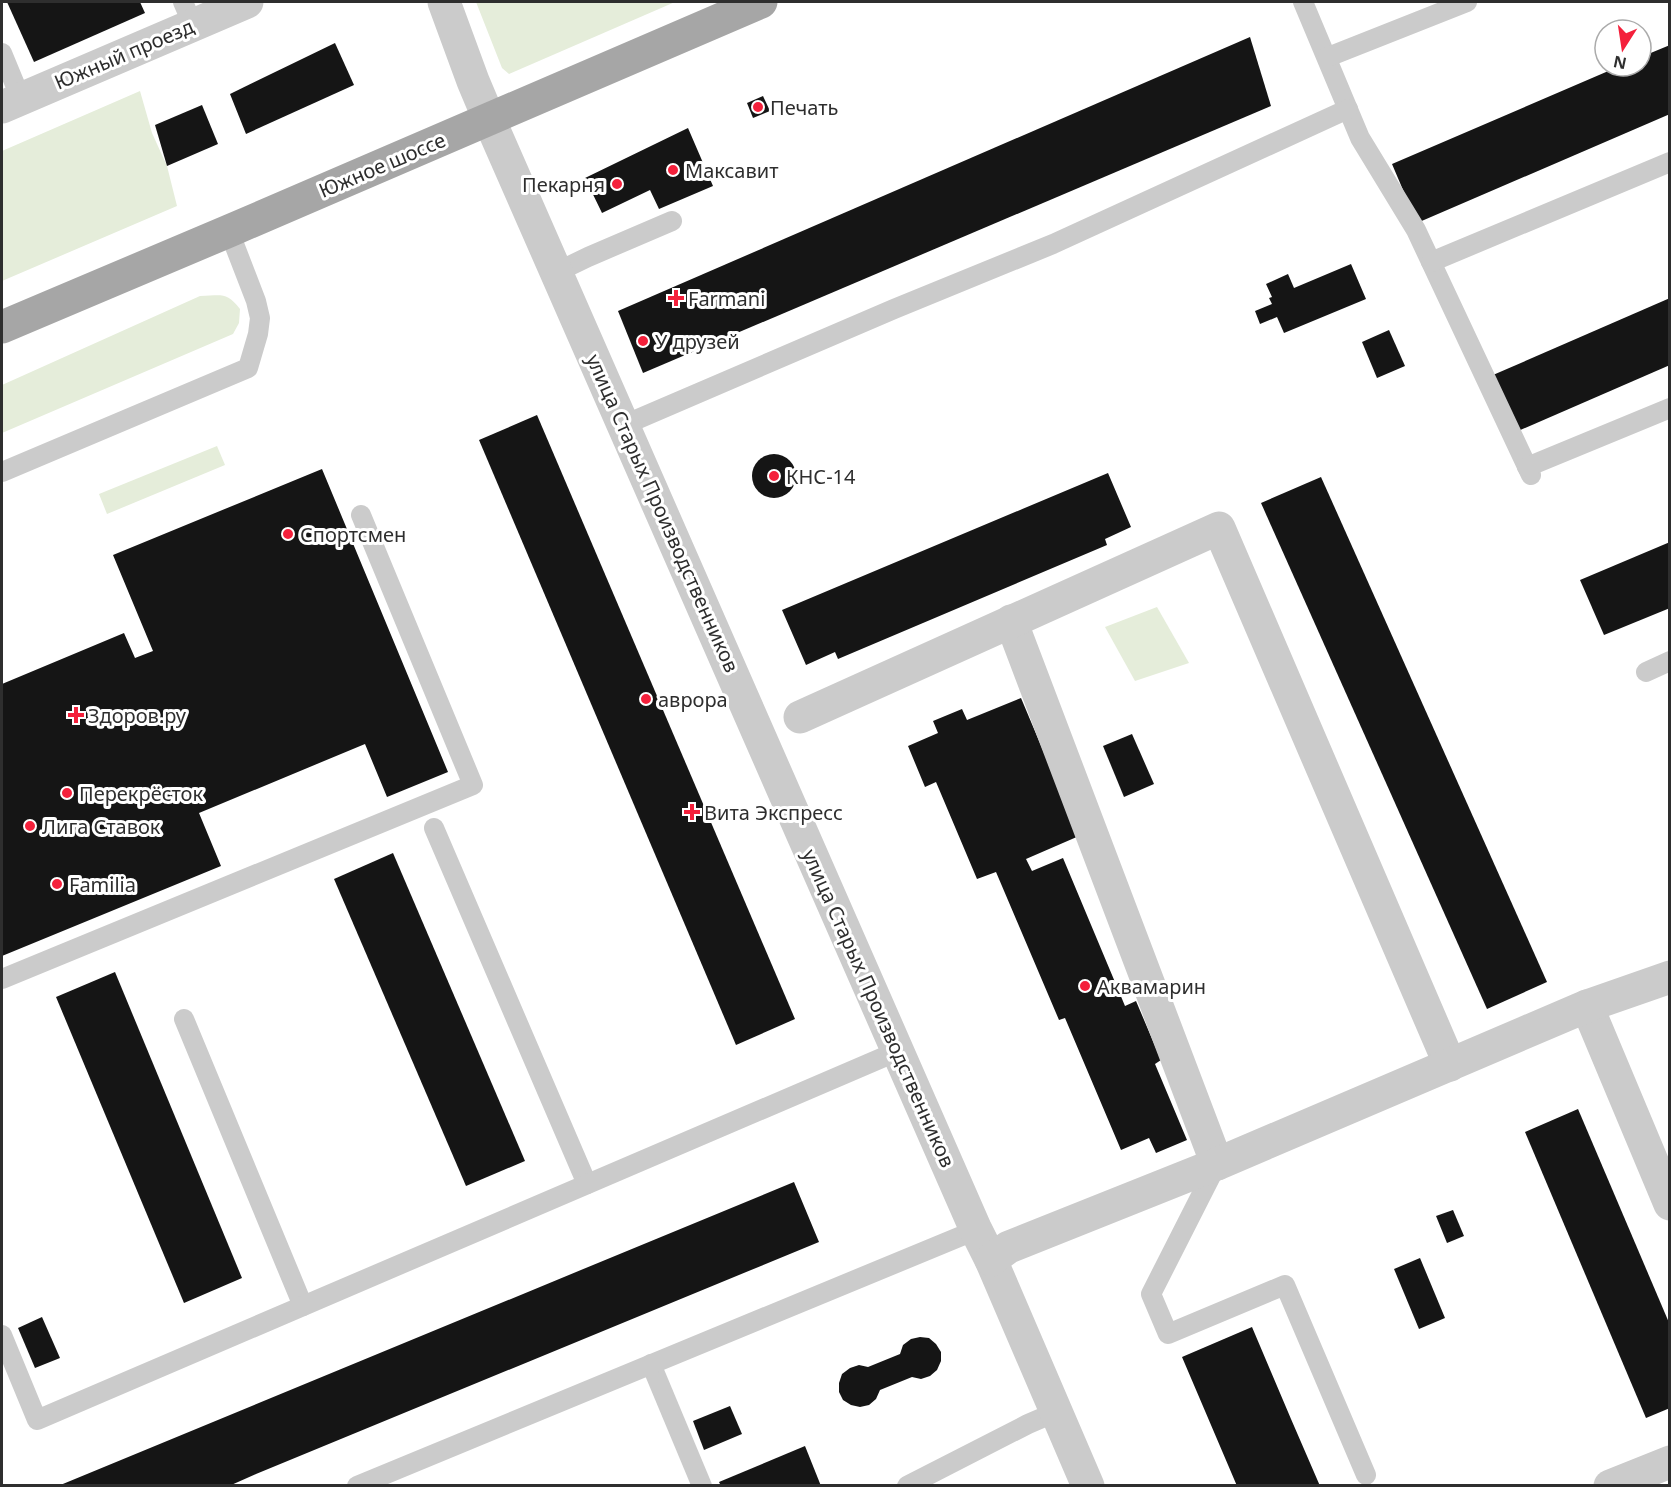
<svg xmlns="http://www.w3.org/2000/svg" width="1671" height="1487" viewBox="0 0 1671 1487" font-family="'Noto Sans',sans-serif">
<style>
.green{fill:#e5edda}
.building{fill:#151515}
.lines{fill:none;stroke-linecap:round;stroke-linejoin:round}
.service{stroke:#cbcbcb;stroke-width:20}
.minor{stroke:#cbcbcb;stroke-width:33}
.primary{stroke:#a6a6a6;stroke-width:33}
.poi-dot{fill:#f4203b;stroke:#fff;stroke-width:2}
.labels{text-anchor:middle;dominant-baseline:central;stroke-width:6;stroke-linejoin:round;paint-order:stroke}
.street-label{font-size:20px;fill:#2e2e2e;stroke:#fff}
.poi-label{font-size:20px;fill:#2e2e2e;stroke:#fff;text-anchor:start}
</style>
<rect width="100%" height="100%" fill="#fff"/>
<!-- green -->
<g class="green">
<path d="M476,2H675L509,74L502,68Z"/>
<path d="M140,91L152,133L167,166L177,206L2,281V151Z"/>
<path d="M200,296C221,296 226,291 240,309L239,323L233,334L2,433V385Z"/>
<path d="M217,446L225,465L107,514L99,494Z"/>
<path d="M1157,607L1189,663L1135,681L1105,627Z"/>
</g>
<!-- building -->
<g class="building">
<path d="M7,2H140L145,13L34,62Z"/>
<path d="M1250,37L1271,106L643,373L618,311Z"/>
<path d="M335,43L354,85L246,134L230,94Z"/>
<path d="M1670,45V114L1417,223L1392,164L1620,66H1641V57Z"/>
<path d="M763,96L770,111L753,118L747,103Z"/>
<path d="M202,105L218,144L167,166L155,125Z"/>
<path d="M688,128L713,186L659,209L650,190L602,213L585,178Z"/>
<path d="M1351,264L1366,299L1284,333L1277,317L1260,324L1255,311L1272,304L1269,298L1272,297L1266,284L1288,274L1294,288Z"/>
<path d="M1670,298V365L1518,431L1493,375Z"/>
<path d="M1389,330L1405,366L1377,378L1362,342Z"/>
<path d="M537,415L795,1019L736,1045L479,440Z"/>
<circle cx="774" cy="476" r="22"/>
<path d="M322,469L448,772L387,797L365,744L199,813L221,866L2,956V684L124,633L135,658L153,651L113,555Z"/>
<path d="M1108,473L1131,527L1105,539L1107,545L838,659L835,652L806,665L782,610Z"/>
<path d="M1321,477L1547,982L1487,1009L1261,503Z"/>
<path d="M1670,542V608L1604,635L1580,580Z"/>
<path d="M1021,698L1079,836L1026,859L1032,871L1063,858L1125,1006L1136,1001L1161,1060L1155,1064L1187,1140L1156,1153L1149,1138L1121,1150L1065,1018L1059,1020L996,872L977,879L936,782L925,787L908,746L938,733L933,721L962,709L967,720Z"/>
<path d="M1132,734L1154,784L1124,797L1103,746Z"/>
<path d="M393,853L525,1161L466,1186L334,879Z"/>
<path d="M115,972L242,1278L184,1303L56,997Z"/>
<path d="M1578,1109L1670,1325V1408L1646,1418L1525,1132Z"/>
<path d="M794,1182L819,1242L256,1474L229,1486H58Z"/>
<path d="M1453,1210L1464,1236L1447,1243L1436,1216Z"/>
<path d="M1420,1258L1445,1318L1419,1329L1394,1269Z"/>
<path d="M42,1317L60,1358L35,1368L18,1328Z"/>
<path d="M1252,1327L1291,1419L1320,1486H1237L1182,1357Z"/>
<path d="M920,1337L929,1338L936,1344L941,1352V1361L937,1370L930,1376L921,1379L912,1377L880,1390L876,1399L869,1405L860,1407L851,1405L843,1400L839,1392V1383L842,1374L850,1368L859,1365L868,1367L900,1354L903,1345L911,1339Z"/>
<path d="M730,1406L742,1434L704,1450L693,1421Z"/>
<path d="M805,1446L821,1486H721L719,1482Z"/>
</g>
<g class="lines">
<!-- service -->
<g class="service">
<path d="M183,2L193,25"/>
<path d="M1303,2L1360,138L1416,230L1531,475"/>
<path d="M2,53L21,99"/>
<path d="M1328,57L1467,2"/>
<path d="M1431,262L1670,162"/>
<path d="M557,272L588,257L672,221"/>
<path d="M624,425L894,309L1053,244L1348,109"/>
<path d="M1527,467L1670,408"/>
<path d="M2,472L248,368L258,334L260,318L256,301L229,231"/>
<path d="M1646,672L1670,661"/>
<path d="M434,828L587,1184"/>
<path d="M2,979L473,785L361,515"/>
<path d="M184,1019L303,1306"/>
<path d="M1217,1164L1151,1294L1168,1334L1285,1285L1366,1475"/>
<path d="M2,1335L37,1420L898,1051"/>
<path d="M651,1364L702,1486"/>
<path d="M357,1486L976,1230"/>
<path d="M907,1486L1028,1424L1056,1412"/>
</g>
<!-- minor -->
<g class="minor">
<path d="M444,2L473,81L489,119L976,1230L991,1260L1088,1486"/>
<path d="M2,107L247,2"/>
<path d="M1011,621L1217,1164"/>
<path d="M800,717L1219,528L1450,1065"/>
<path d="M1587,1006L1670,1204"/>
<path d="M991,1260L1009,1247L1217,1164L1587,1006L1670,977"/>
<path d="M1610,1486L1670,1462"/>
</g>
<!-- primary -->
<path class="primary" d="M2,327L229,231L761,2"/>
</g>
<!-- markers -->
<g class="poi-dot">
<circle cx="758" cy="107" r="6"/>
<circle cx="673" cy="170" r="6"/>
<circle cx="617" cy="184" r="6"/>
<path d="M673 289h6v6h6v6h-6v6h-6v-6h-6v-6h6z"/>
<circle cx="643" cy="341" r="6"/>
<circle cx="774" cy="476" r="6"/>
<circle cx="288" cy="534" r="6"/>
<circle cx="646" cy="699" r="6"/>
<path d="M73 706h6v6h6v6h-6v6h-6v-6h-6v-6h6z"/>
<circle cx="67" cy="793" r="6"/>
<path d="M689 803h6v6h6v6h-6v6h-6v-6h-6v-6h6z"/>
<circle cx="30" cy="826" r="6"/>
<circle cx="57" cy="884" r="6"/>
<circle cx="1085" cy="986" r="6"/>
</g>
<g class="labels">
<!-- street labels -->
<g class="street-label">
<text transform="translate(124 54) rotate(-23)">Южный проезд</text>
<text transform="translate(382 165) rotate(-23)">Южное шоссе</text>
<text transform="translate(663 513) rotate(66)">улица Старых Производственников</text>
<text transform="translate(879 1008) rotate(66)">улица Старых Производственников</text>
</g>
<!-- poi labels -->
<g class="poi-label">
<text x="770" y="107">Печать</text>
<text x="685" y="170">Максавит</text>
<text x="605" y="184" text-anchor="end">Пекарня</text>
<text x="688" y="298">Farmani</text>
<text x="655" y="341">У друзей</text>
<text x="786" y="476">КНС-14</text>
<text x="300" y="534">Спортсмен</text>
<text x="658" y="699">аврора</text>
<text x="88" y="715">Здоров.ру</text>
<text x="79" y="793">Перекрёсток</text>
<text x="704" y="812">Вита Экспресс</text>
<text x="42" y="826">Лига Ставок</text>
<text x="69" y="884">Familia</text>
<text x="1097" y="986">Аквамарин</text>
</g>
</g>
<!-- border -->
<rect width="1671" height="1487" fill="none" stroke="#2e2e2e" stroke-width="6"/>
<!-- north arrow -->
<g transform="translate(1623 48) rotate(192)"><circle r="28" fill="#ffffff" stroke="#ababab" stroke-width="1.5"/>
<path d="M0-4.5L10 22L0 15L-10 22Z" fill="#f4203b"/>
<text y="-9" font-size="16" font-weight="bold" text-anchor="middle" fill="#2e2e2e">N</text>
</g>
</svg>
